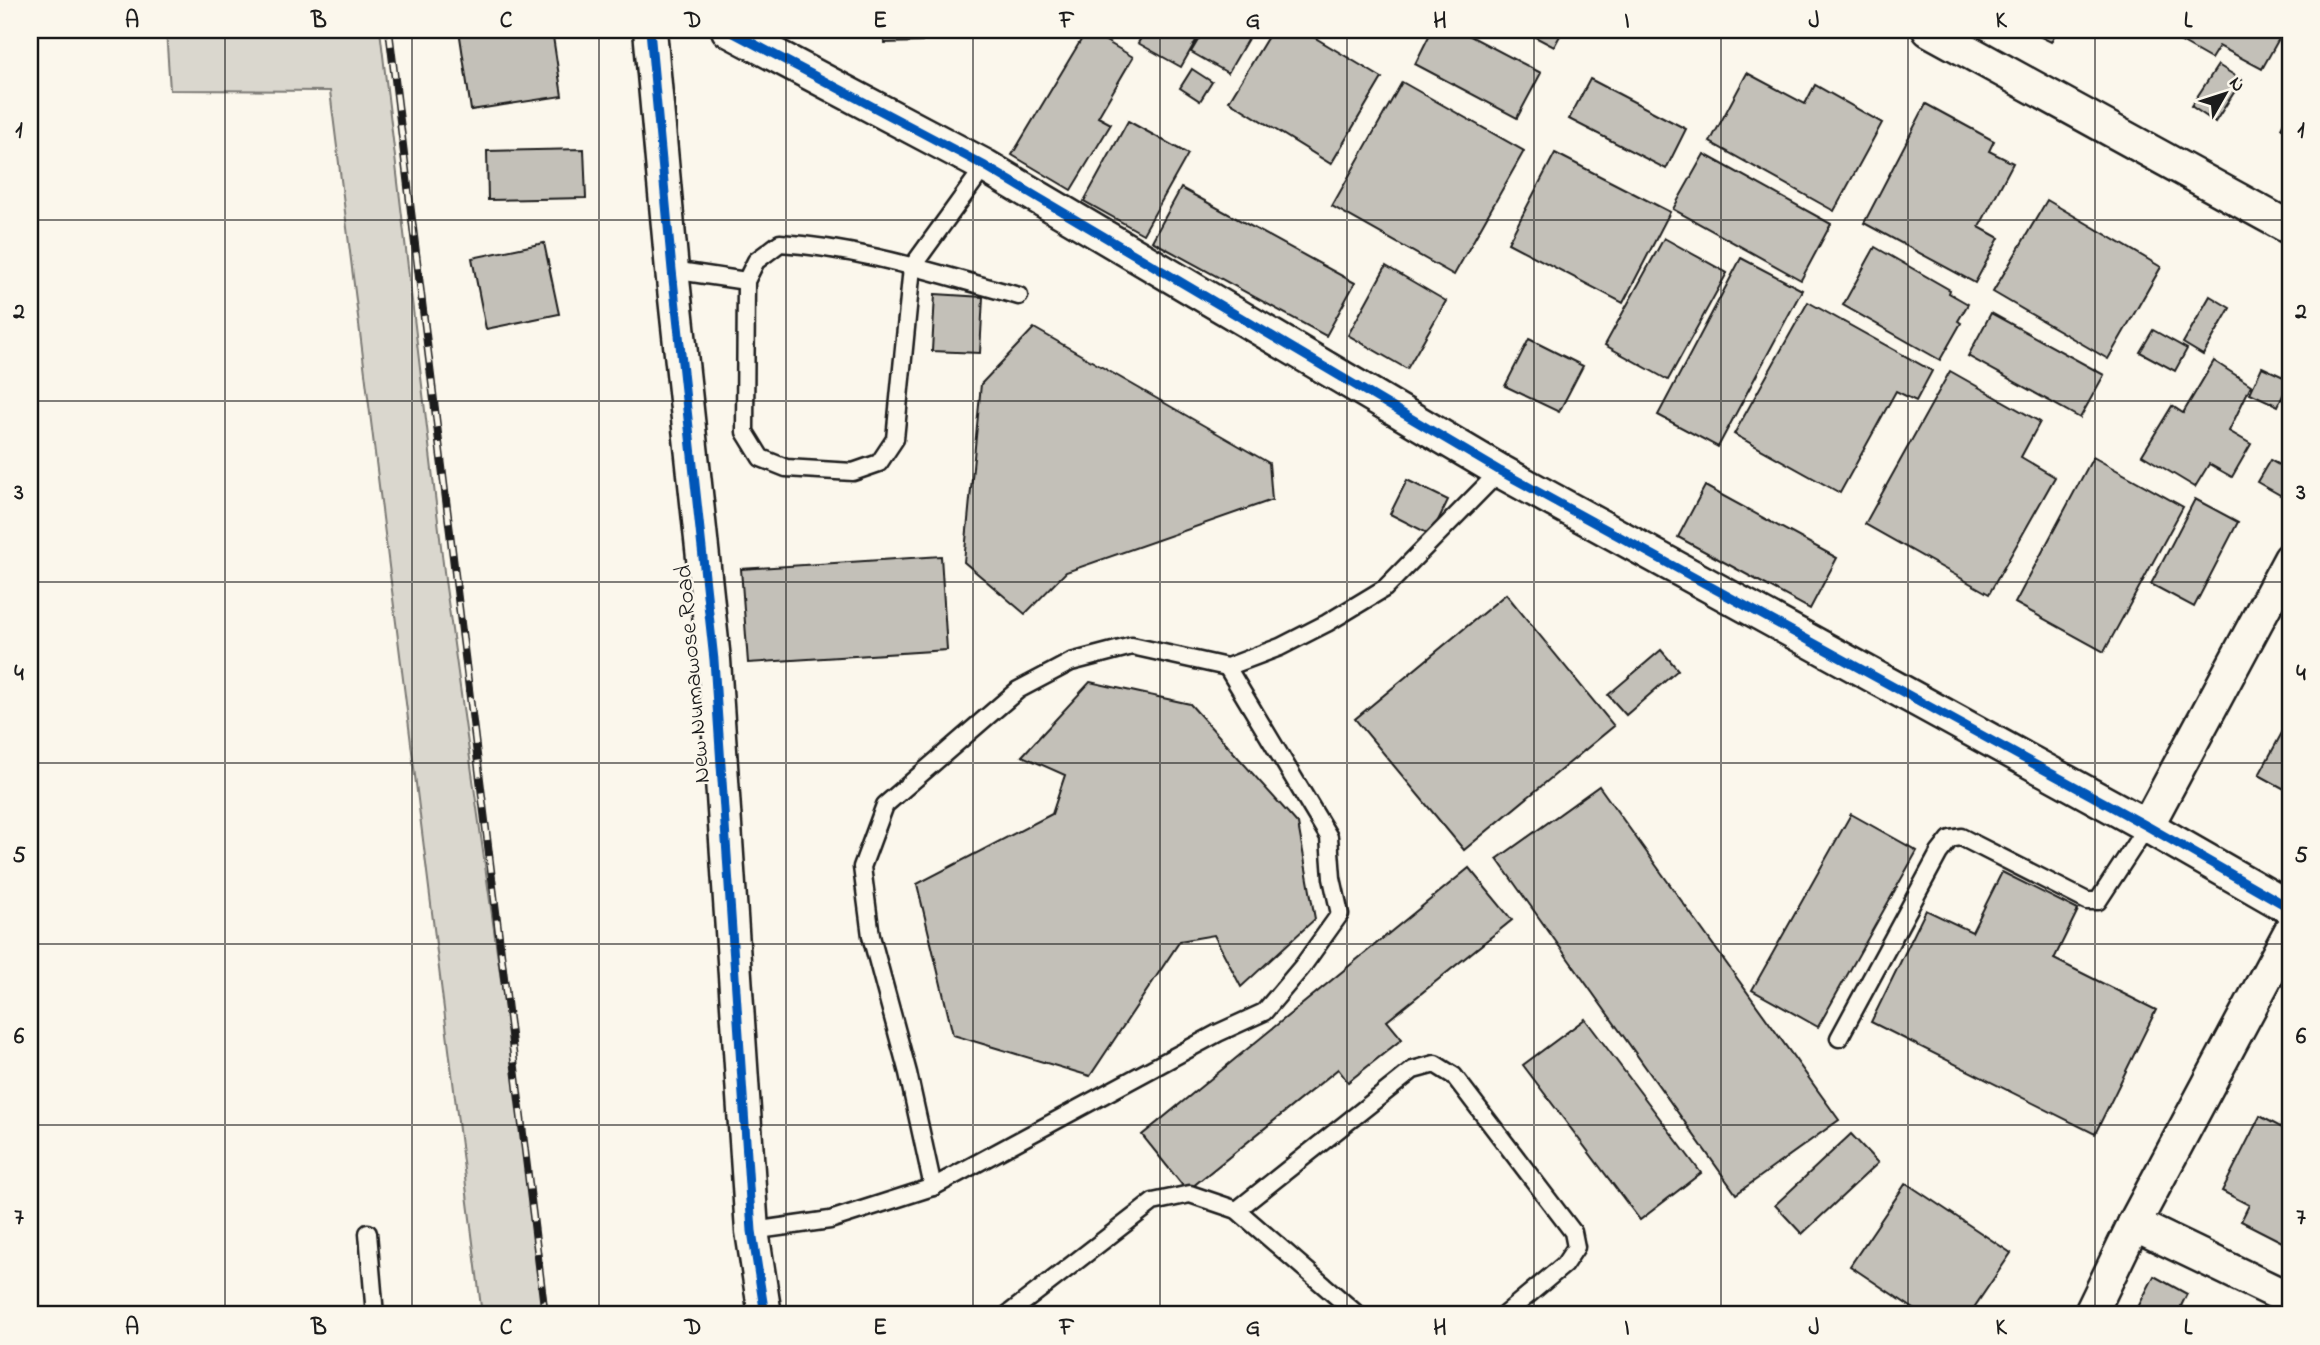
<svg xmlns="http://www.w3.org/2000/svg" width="2320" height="1345" viewBox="0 0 2320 1345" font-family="'Indie Flower',sans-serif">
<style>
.green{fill:#dad7ce;stroke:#7b7a75;stroke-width:2}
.building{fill:#c3c0b8;stroke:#1c1c1c;stroke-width:2}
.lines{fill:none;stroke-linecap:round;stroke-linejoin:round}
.lane-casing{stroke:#1c1c1c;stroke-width:21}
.street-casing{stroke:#1c1c1c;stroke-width:37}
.lane{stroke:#fbf7ec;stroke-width:16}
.street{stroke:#fbf7ec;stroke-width:32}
.rail-casing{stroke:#1c1c1c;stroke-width:8}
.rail{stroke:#fbf7ec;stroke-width:5;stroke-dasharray:16;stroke-linecap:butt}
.cycleway-casing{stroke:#fbf7ec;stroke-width:13}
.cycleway{stroke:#0057b8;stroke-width:9}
.grid{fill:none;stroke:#1c1c1c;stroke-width:2;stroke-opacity:0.55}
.labels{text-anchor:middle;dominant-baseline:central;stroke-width:5;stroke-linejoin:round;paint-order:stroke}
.street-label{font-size:24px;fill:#1c1c1c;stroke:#fbf7ec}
.neatline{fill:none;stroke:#1c1c1c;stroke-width:2.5}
.grid-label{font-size:23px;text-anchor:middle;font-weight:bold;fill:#1c1c1c}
</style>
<rect width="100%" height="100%" fill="#fbf7ec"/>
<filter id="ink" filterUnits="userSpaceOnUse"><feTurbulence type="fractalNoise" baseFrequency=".0143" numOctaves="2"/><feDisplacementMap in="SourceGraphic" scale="14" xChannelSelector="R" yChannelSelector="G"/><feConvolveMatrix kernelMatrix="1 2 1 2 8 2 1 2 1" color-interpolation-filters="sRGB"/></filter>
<g filter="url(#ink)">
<!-- green -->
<path class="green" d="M166,30H380L445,580L548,1315H482L330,91L170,90Z"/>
<!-- building -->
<g class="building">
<path d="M459,30H552L562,96L471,110Z"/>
<path d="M884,30H922V42L884,43Z"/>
<path d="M1087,30L1133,57L1098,117L1111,124L1071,190L1012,155Z"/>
<path d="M1146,30H1202L1181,67L1138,43Z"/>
<path d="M1204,30H1253L1228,73L1191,52Z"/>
<path d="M1272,30H1302L1382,78L1331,164L1229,101Z"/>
<path d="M1432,30H1459L1541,73L1517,118L1415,64Z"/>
<path d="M1522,30H1563L1554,47Z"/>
<path d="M2027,30H2057L2051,42Z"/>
<path d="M2172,30H2290V36L2288,39L2281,35L2262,69L2219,46L2211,59L2169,35Z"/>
<path d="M2218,65L2242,80L2215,122L2191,106Z"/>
<path d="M1192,69L1212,82L1200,101L1180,88Z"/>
<path d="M1747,73L1805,104L1815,85L1882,123L1834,211L1710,142Z"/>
<path d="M1590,79L1686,129L1666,169L1569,119Z"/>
<path d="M1402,82L1524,151L1454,275L1332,206Z"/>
<path d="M1926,104L1994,141L1989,151L2013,163L1979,227L1999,238L1975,283L1864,223Z"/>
<path d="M2290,110V132L2281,128Z"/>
<path d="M1128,121L1188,154L1143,234L1084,201Z"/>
<path d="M584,149L586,198L488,200L487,151Z"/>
<path d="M1555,153L1670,212L1623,303L1508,243Z"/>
<path d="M1704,154L1831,224L1801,280L1673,209Z"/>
<path d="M1181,188L1355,283L1326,336L1152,241Z"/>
<path d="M2047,200L2161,267L2108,359L1993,292Z"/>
<path d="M1664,238L1727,273L1668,380L1605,345Z"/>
<path d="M544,243L559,314L486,329L472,258Z"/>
<path d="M1875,247L1950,290L1949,293L1968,304L1958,321L1961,323L1940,360L1843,305Z"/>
<path d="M1741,258L1802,290L1718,447L1658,415Z"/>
<path d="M1386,266L1446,301L1407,369L1348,335Z"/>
<path d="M935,294L983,297L980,353L932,351Z"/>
<path d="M2210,296L2230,308L2203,355L2183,343Z"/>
<path d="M1808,302L1932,371L1916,401L1896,391L1840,493L1734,434Z"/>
<path d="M1991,313L2104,375L2080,418L1968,356Z"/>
<path d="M1034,328L1269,463L1272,500L1066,572L1025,614L964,562L981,384Z"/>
<path d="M2153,330L2187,349L2175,371L2140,352Z"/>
<path d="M1529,339L1583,366L1559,412L1505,386Z"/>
<path d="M2214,361L2251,385L2229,431L2251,444L2232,477L2209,464L2195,487L2142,455L2172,406L2183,413Z"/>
<path d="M2262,367L2290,380L2278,406L2250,393Z"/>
<path d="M1950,371L2040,422L2021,457L2055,477L1989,594L1865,524Z"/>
<path d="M2093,457L2183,507L2104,652L2015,603Z"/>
<path d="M2270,460L2290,471L2289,500L2257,482Z"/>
<path d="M1407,480L1448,500L1431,535L1390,514Z"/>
<path d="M1705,486L1837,558L1810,609L1678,537Z"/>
<path d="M2195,499L2238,522L2194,607L2151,584Z"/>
<path d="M941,556L947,650L748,663L741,569Z"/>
<path d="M1506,594L1614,726L1464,850L1355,719Z"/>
<path d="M1661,650L1678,670L1626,715L1608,695Z"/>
<path d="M1090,682L1190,704L1298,824L1315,919L1241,987L1214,935L1180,941L1090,1076L953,1035L917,884L1052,814L1065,775L1022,756Z"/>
<path d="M2290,718V792L2259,775Z"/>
<path d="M1599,786L1839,1120L1736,1194L1497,859Z"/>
<path d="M1851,814L1917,851L1818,1027L1752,990Z"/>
<path d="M1469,868L1512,920L1387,1021L1402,1039L1348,1082L1338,1069L1187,1191L1142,1135Z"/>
<path d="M2002,872L2078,910L2054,959L2156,1010L2095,1134L1871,1022L1926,910L1972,932Z"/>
<path d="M1585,1019L1701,1173L1640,1220L1523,1065Z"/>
<path d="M2290,1099V1117L2283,1113Z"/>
<path d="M2260,1116L2290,1132V1246L2241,1221L2249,1205L2222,1191Z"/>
<path d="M1851,1134L1878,1163L1802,1234L1775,1205Z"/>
<path d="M1906,1183L2011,1253L1969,1315H1923L1850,1266Z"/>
<path d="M2154,1276L2187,1294L2181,1306L2187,1310L2184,1315H2134Z"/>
</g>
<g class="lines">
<!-- lane casing -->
<g class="lane-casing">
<g id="lane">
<path d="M985,166L912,267L895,439L879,463L853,472L786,468L761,458L745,432L746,281L756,261L780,243C862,248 941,275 1019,296"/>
<path d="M672,270L746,281"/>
<path d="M1839,1038L1939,853L1950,839L1961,837L2087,901H2098L2147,826"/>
<path d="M933,1187L1218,1033L1264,1012L1302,967L1340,914L1332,878L1329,837L1227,667"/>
<path d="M1237,1210L1413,1070L1435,1064L1454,1076L1573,1232L1576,1247L1564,1265L1504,1315"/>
<path d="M752,1231L830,1220L933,1187L908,1073L871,936L862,867L885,805L1018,690L1071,662L1132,646L1227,667L1280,647L1327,623L1385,588L1500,471"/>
<path d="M368,1233L375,1315"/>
<path d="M1007,1315L1153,1202L1190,1194L1237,1210L1358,1315"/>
</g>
</g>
<!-- street casing -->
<g class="street-casing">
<g id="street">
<path d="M650,30L672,270L714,660L752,1231L765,1315"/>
<path d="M728,30L985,166L1500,471L2147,826L2290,908"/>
<path d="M1929,30L2290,228"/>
<path d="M2147,826L2290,559"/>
<path d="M2134,1224L2290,1299"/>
<path d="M2090,1315L2134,1224L2290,932"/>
</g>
</g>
<!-- lane -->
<use href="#lane" class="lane"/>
<!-- street -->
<use href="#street" class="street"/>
<!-- rail casing -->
<g class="rail-casing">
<path id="rail" d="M389,30L545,1315"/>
</g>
<!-- rail -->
<use href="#rail" class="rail"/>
<!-- cycleway casing -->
<g class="cycleway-casing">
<g id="cycleway">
<path d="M650,30L672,270L714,660L752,1231L765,1315"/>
<path d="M728,30L985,166L1500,471L2147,826L2290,908"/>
</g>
</g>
<!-- cycleway -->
<use href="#cycleway" class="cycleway"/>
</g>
</g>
<!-- grid -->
<path class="grid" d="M225,30V1315M412,30V1315M599,30V1315M786,30V1315M973,30V1315M1160,30V1315M1347,30V1315M1534,30V1315M1721,30V1315M1908,30V1315M2095,30V1315M30,220H2290M30,401H2290M30,582H2290M30,763H2290M30,944H2290M30,1125H2290"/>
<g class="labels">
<!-- street labels -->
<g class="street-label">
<text transform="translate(694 674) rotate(-95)">New Numawose Road</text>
</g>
</g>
<!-- margin -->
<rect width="2320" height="1345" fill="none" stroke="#fbf7ec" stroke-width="77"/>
<!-- north arrow -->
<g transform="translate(2225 94) rotate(51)" stroke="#fbf7ec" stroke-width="5" paint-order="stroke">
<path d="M0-5L12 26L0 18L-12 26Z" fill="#1c1c1c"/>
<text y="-10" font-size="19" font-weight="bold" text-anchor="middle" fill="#1c1c1c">N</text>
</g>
<rect x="38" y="38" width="2244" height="1268" class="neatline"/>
<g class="grid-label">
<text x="132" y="27">A</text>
<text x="319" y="27">B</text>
<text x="506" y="27">C</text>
<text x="693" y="27">D</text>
<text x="880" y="27">E</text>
<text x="1067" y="27">F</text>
<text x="1253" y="27">G</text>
<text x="1440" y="27">H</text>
<text x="1627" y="27">I</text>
<text x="1814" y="27">J</text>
<text x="2001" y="27">K</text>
<text x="2188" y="27">L</text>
<text x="19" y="137">1</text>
<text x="2301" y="137">1</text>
<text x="19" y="318">2</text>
<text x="2301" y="318">2</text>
<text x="19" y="499">3</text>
<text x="2301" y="499">3</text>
<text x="19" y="680">4</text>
<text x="2301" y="680">4</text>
<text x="19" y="862">5</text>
<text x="2301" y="862">5</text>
<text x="19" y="1043">6</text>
<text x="2301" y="1043">6</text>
<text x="19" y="1224">7</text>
<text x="2301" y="1224">7</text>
<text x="132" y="1334">A</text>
<text x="319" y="1334">B</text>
<text x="506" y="1334">C</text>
<text x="693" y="1334">D</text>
<text x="880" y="1334">E</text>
<text x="1067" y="1334">F</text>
<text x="1253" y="1334">G</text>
<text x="1440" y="1334">H</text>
<text x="1627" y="1334">I</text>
<text x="1814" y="1334">J</text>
<text x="2001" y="1334">K</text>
<text x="2188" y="1334">L</text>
</g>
</svg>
